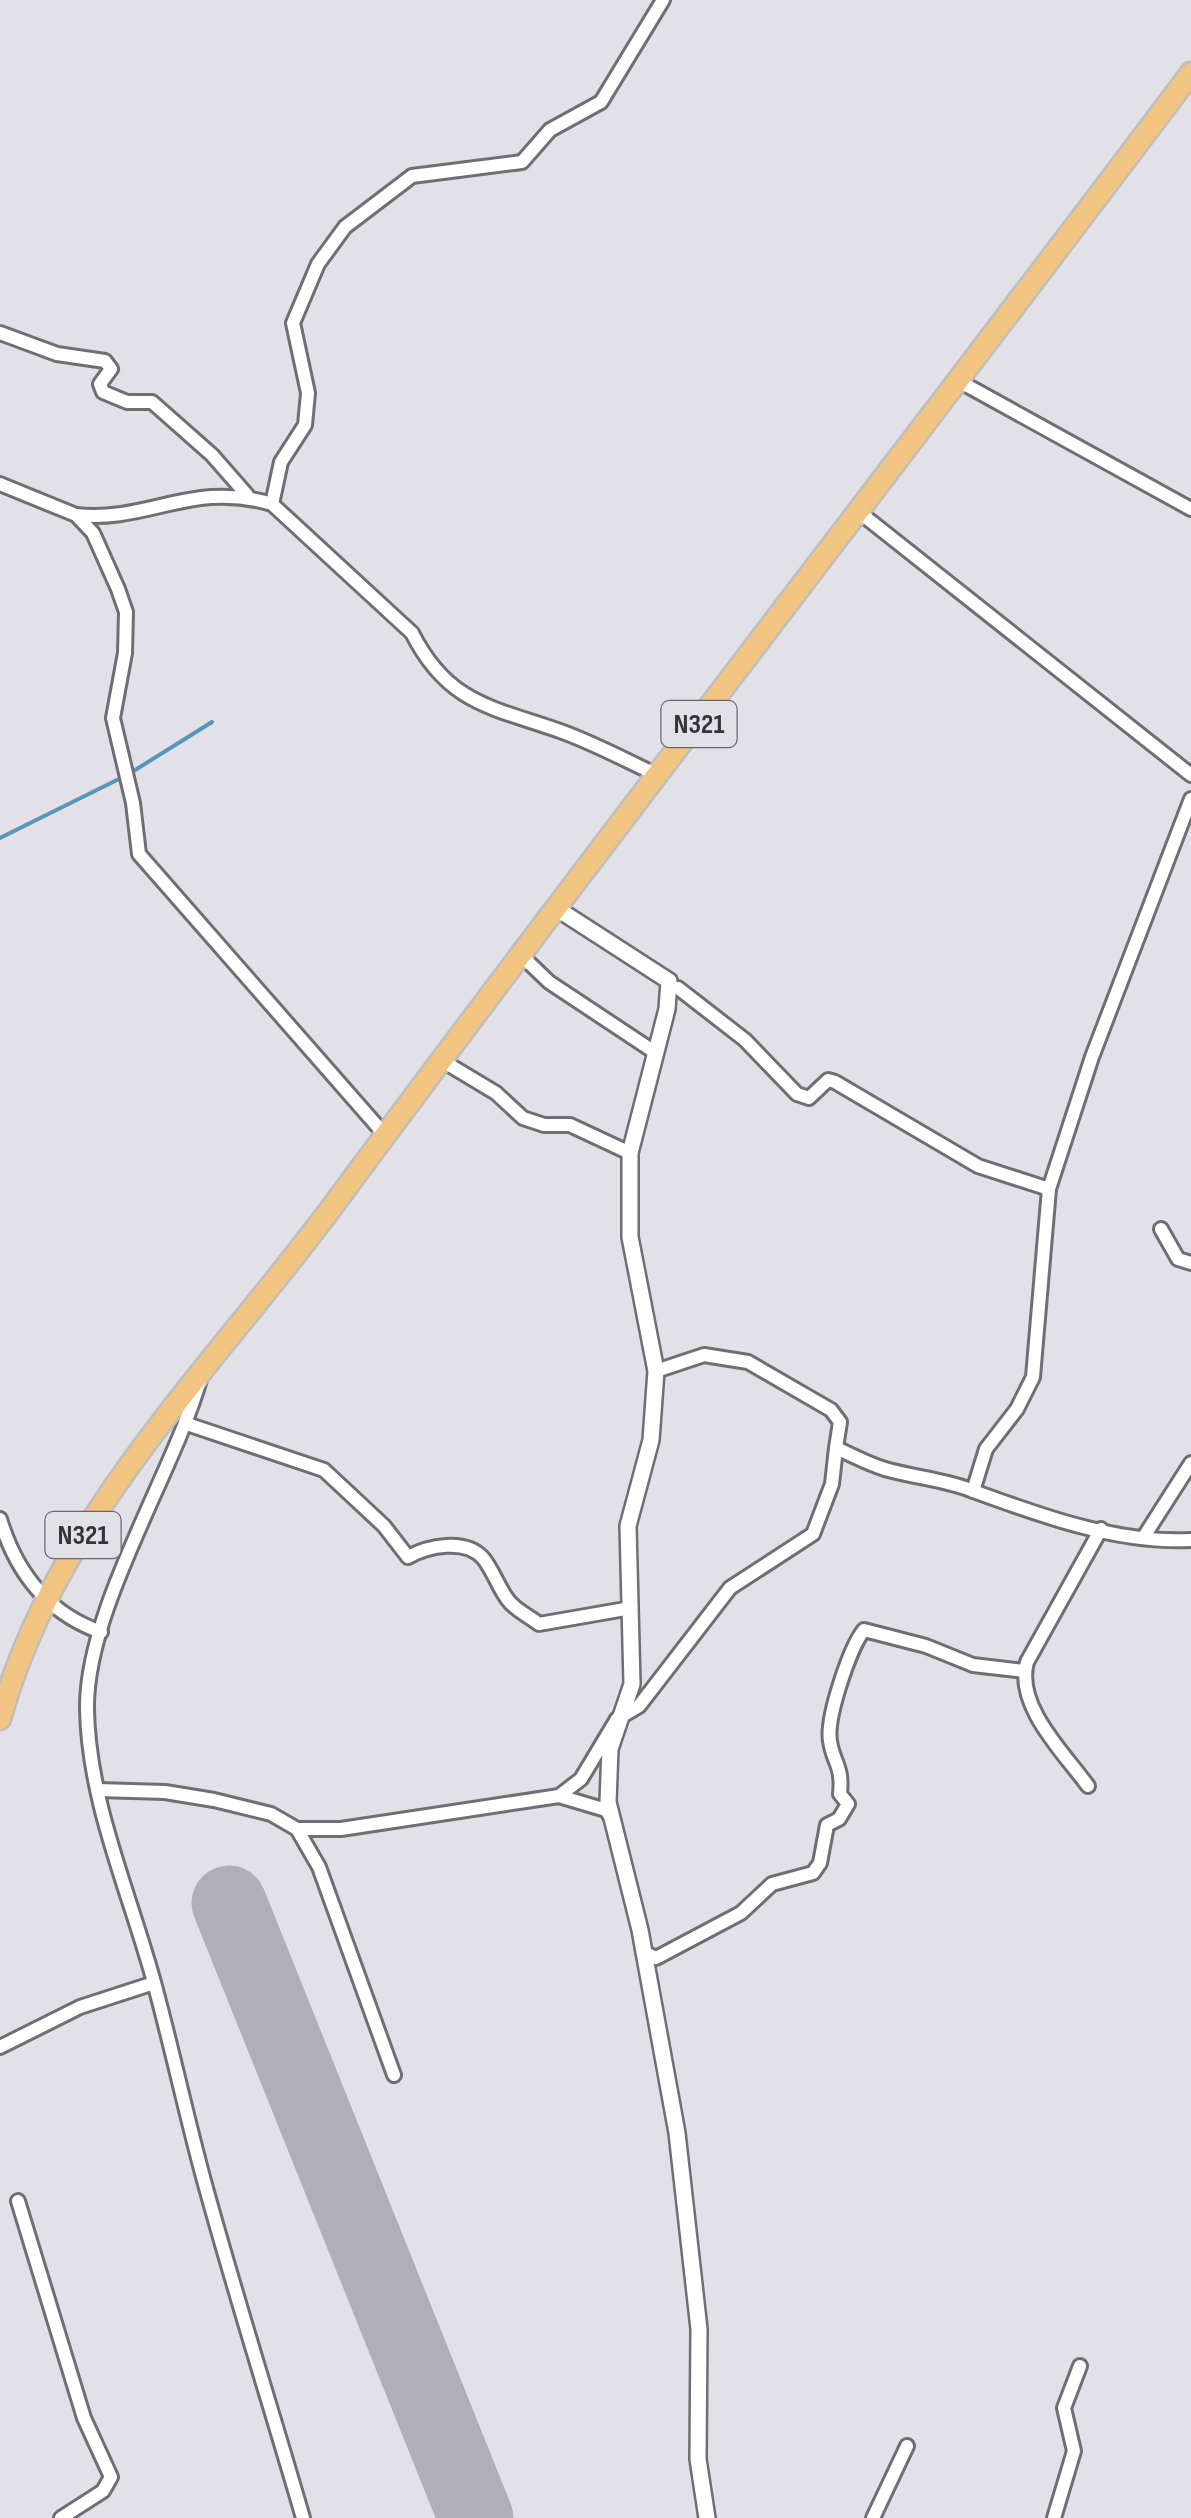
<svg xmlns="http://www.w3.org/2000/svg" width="1191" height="2518" viewBox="0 0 1191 2518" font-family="'Sofia Sans Condensed',sans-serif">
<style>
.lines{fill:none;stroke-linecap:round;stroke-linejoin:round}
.stream{stroke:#5895be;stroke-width:4}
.runway{stroke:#b0afb5;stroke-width:75}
.minor-casing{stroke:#6f6e74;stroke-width:18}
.tertiary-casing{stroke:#6f6e74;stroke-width:20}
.primary-casing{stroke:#bebebf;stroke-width:25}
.minor{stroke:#fff;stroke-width:12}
.tertiary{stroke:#fff;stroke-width:15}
.primary{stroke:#f1c581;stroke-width:20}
.labels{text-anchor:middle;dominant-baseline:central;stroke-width:10;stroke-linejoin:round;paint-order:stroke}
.shield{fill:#e2e1e8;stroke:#69696d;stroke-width:2.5}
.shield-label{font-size:28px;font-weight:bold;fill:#353538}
</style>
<rect width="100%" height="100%" fill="#e2e1e8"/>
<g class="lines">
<!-- stream -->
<g class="stream">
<path d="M132,772L212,722"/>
<path d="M0,838L123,777"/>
</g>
<!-- runway -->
<path class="runway" d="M229,1903L476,2518"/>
<!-- minor casing -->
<g class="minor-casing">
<g id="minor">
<path d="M0,333L57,354L105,361L111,369L100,384L103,392L127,402H152L212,455L247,495"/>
<path d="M957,380L1191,509"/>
<path d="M0,484L76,515L93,533L118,589L126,612L125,653L113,718L133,803L139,854L385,1135"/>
<path d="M272,504L281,462L305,425L308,393L293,323L318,264L345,227L412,176L522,162L550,130L601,102L663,0"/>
<path d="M859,512L1191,775"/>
<path d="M76,515C148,523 192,480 272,504L412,633C448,704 492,707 560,731C594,743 627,761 659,776"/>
<path d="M523,957L549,982L656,1053"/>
<path d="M678,988L745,1040L797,1094L809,1098L828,1080L835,1082L978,1166L1049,1189"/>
<path d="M441,1060L496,1093L523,1118L544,1125H570L630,1153"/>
<path d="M1161,1229L1178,1259L1191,1263"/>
<path d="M656,1371L704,1355L748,1362L831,1410L840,1422L836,1448C852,1455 868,1464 885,1469C912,1477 942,1479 968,1489C1036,1514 1116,1544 1191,1540"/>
<path d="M200,1380C172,1476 86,1610 87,1708C88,1802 131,1896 155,1986C172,2049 186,2114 203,2177C234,2291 270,2404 303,2518"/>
<path d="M187,1424L324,1470L384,1526L408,1557C428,1546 465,1538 483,1558C493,1570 498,1587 508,1600C515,1610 529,1616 539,1624L631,1608"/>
<path d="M973,1491L986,1449L1017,1409L1033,1377L1049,1189L1092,1057L1191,799"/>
<path d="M0,1519C16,1572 47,1613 101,1632"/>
<path d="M1145,1535L1191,1463"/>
<path d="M1088,1786C1064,1753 1015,1706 1027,1662L1101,1529"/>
<path d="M98,1790L165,1792L214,1800L271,1814L297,1829H341L559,1796L581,1779L617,1719L639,1706L730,1588L813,1534L832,1484L836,1448"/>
<path d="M559,1796L606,1810L613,1821"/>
<path d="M297,1829L319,1867L394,2075"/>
<path d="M643,1952L656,1958L741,1913L772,1884L813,1873L820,1863L827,1825L839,1819L848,1804L840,1794C843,1765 833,1763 830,1741C826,1718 850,1647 864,1630L926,1646L973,1665L1024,1671"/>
<path d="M0,2047L80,2007L154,1983"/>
<path d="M18,2201L84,2418L111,2477L103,2491L61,2518"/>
<path d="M873,2518L907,2446"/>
<path d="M1054,2518L1074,2451L1064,2408L1080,2366"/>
</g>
</g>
<!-- tertiary casing -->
<g class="tertiary-casing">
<path id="tertiary" d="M556,908L669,981L667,1009L630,1153V1237L656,1371L651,1440L628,1526L632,1684L610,1749L608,1802L640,1930L677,2133L699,2329L698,2459L707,2518"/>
</g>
<!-- primary casing -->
<g class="primary-casing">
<path id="primary" d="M0,1719C55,1519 212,1369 332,1207C614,826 906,452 1191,73"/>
</g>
<!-- minor -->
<use href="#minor" class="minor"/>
<!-- tertiary -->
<use href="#tertiary" class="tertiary"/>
<!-- primary -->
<use href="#primary" class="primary"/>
</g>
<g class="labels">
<!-- shield labels -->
<g class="shield">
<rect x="661.5" y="701" width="75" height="46" rx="8"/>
<rect x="45.5" y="1512" width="75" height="46" rx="8"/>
</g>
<g class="shield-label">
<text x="699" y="724">N321</text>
<text x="83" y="1535">N321</text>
</g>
</g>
</svg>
